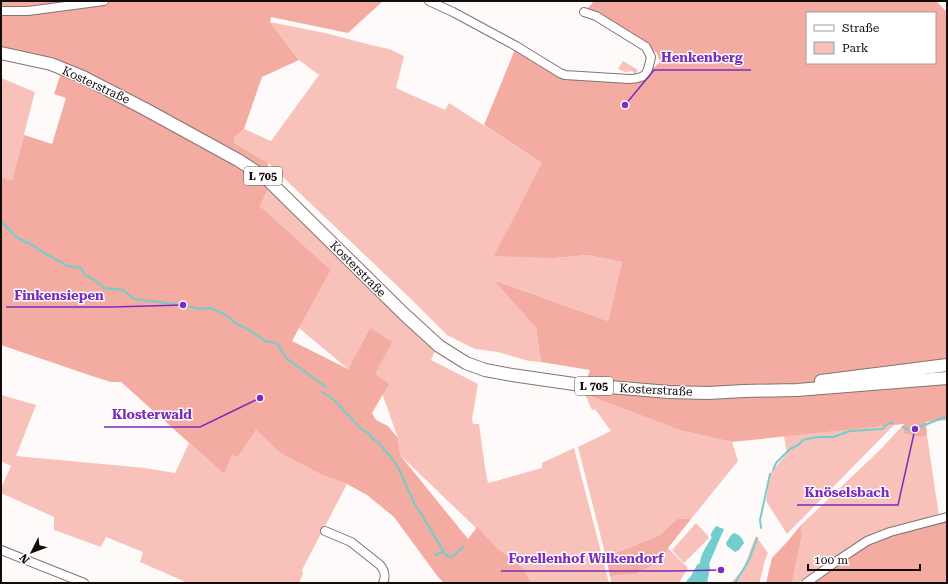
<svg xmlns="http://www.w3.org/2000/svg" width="948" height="584" viewBox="0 0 948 584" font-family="'Roboto Serif',serif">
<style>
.green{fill:#f8c2ba}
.forest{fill:#f4aba1;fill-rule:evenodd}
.water{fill:#72cecc}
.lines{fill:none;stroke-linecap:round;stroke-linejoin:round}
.stream{stroke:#72cecc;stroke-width:2}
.street-casing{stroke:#847371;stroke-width:10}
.primary-casing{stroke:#847371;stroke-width:14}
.street{stroke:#fff;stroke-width:8}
.primary{stroke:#fff;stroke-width:12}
.labels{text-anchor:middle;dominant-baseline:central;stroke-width:3;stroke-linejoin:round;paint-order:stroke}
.shield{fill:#fff;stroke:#595554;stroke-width:1}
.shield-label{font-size:11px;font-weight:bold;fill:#120c0b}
.street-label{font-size:12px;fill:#120c0b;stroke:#fff}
.leader{fill:none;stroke:#7b2cbf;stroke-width:1.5}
.callout-dot{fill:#7b2cbf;stroke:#fff;stroke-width:1.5}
.callout-label{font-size:13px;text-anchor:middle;font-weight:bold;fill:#7b2cbf;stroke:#fff;stroke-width:3;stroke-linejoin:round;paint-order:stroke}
</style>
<rect width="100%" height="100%" fill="#fefaf9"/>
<!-- green -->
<g class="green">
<path d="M270,22L325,33L371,45L389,49L404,56L396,88L445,110L449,103L542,163L555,258L587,255L622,262L608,321L495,280L536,328L541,362L529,361L498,352L475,349L447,335L410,298L268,163L234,143L233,137L244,129L271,141L319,75L299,60Z"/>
<path d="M623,61L638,70L635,74L632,71L625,72L618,69Z"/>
<path d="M1,78L35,92L12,180L1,177Z"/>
<path d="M268,189L436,349L431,360L478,384L472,419L473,424H479L485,468L488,483L542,468V463L574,448L609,583H531L523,568L497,548L400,455L398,438L375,374L370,328L348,369L299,328L331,270L260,206Z"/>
<path d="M585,394L679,430L732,442L738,461L691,519L678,518L660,535L606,557L578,447L611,431L595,409L592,410Z"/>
<path d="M1,395L36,405L16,456L145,468L175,473L189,443L224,474L232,454L238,457L256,430L280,453L322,475L347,484L302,570L303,574L299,583H188L140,562L143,552L106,537L101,547L54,530V517L1,493V488L11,466L1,461Z"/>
<path d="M904,424L922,437L927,435L939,516L865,539L831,560L798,583H792L802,535L801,525L881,449Z"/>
<path d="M894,425L787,534L766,501L770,473L787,454L784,436Z"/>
<path d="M696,523L708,536L709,538L684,563L672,550Z"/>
<path d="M756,536L768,553C763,563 763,573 759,583H731L743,569Z"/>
<path d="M668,548L688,568L679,583H611L610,576L636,574L663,560Z"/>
</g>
<!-- forest -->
<g class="forest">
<path d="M1,1H383L348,33L271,17L270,22L299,60L262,77L244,129L234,137V143L268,163V189L260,206L331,270L292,341L348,369L370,328L392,342L375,374L389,384L372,413L376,420L388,426L398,438L400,455L468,539L477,527L497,548L523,568L531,583H444L438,577L394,517L367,495L347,484L322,475L280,453L256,430L238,457L232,455L224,474L121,382H111L92,376L1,345V177L12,180L24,135L52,144L66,98L54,94L61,73L1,56Z"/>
<path d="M594,1H936L947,12V420L926,422L927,435L922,437L904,433V424L732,442L679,430L585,394L583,390L590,370L541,362L536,328L494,280L608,321L622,262L587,255L555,258L494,256L542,163L484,125L516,47L551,70L639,81L660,62L657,53L587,9ZM807,13H935V63H807Z"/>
<path d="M678,518L691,519L668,548L663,560L636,574L610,576L606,557L660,535Z"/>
<path d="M947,520V583H812L869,544L891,534Z"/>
<path d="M801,525L802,535L792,583H766L772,558L787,542Z"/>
</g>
<!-- water -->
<g class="water">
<path d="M716,526L724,529L709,564L710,568L707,583H685L691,576L697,565L700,563C701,554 706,547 710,540C714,535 710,539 711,534C712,531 715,528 716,526Z"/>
<path d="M734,533C740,535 742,538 744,543L739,550L735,552L727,546L726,543L731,535Z"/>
</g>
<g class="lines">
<!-- stream -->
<g class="stream">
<path d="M1,221L16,237L34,246L39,250L68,266L81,268L85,275L95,280L104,288L123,290L134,299L183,305L199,309L211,308L226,315L235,323L248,329L265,341L276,343L278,345L286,358L326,387"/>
<path d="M322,392L332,398L356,423L360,428L368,433L373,439L380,444L386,452L391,457L399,469L415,505L423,517L444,552L447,556L451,557L455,555L463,547"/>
<path d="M903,427L909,430L915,429L947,416"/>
<path d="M773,470L776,463L790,449L798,445L803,440L817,437H833L850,431L882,429L889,423H893"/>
<path d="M761,528L760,520L770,474"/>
<path d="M435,555L443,552"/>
<path d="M735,583L749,560L757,538"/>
</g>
<!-- street casing -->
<g class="street-casing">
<g id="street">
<path d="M429,1L453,12L516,46L560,73L565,75L629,79C648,78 647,74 651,57L646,47L596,16L584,12"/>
<path d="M1,11H28L104,1"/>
<path d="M325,531L351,542L380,565C385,571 386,576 383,583"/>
<path d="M1,550L84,583"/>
<path d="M806,583L834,563L867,541L890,532L947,517"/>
</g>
</g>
<!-- primary casing -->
<g class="primary-casing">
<g id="primary">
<path d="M1,53L51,64L83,77L145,109L238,160L258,173L268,180L404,314L439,346L466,363L485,370L512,375L574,384L669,392L708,393L744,391L797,390L947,378"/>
<path d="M821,381L947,365"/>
</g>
</g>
<!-- street -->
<use href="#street" class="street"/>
<!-- primary -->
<use href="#primary" class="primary"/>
</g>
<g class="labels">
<!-- shield labels -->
<g class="shield">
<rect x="244" y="167" width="38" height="18" rx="3"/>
<rect x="575" y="377" width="38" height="18" rx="3"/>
</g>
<g class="shield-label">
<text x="263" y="176">L 705</text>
<text x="594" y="386">L 705</text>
</g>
<!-- street labels -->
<g class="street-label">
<text transform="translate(96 85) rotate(25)">Kosterstraße</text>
<text transform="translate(358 269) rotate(45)">Kosterstraße</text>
<text transform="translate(656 390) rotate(3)">Kosterstraße</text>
</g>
</g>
<!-- callouts -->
<path class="leader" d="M625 105L654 70H751M183 305L112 307H6M260 398L200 427H104M915 429L898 505H797M721 570L672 571H501"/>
<g class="callout-dot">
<circle cx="625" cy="105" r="4"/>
<circle cx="183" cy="305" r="4"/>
<circle cx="260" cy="398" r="4"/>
<circle cx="915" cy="429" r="4"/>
<circle cx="721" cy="570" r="4"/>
</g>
<g class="callout-label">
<text x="702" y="62">Henkenberg</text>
<text x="59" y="300">Finkensiepen</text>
<text x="152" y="419">Klosterwald</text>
<text x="847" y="497">Knöselsbach</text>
<text x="586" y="563">Forellenhof Wilkendorf</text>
</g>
<!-- border -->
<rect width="948" height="584" fill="none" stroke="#120c0b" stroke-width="4"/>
<!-- legend -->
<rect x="806" y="12" width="130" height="52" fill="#ffffff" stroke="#a09e9d"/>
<rect x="814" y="25" width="20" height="6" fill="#ffffff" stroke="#a09e9d"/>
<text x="842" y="32" font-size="12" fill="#120c0b">Straße</text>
<rect x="814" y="42" width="20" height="12" fill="#f8c2ba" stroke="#a09e9d"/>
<text x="842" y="52" font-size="12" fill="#120c0b">Park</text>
<!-- north arrow -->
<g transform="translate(32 552) rotate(228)" stroke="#ffffff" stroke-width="3" paint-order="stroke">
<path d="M0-3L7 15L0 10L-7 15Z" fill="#120c0b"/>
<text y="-6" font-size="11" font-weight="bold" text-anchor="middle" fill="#120c0b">N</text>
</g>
<!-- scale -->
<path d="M808 564v6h112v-6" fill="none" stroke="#120c0b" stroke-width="2"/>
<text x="814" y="564" font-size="12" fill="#120c0b" stroke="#ffffff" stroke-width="3" paint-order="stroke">100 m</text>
</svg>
